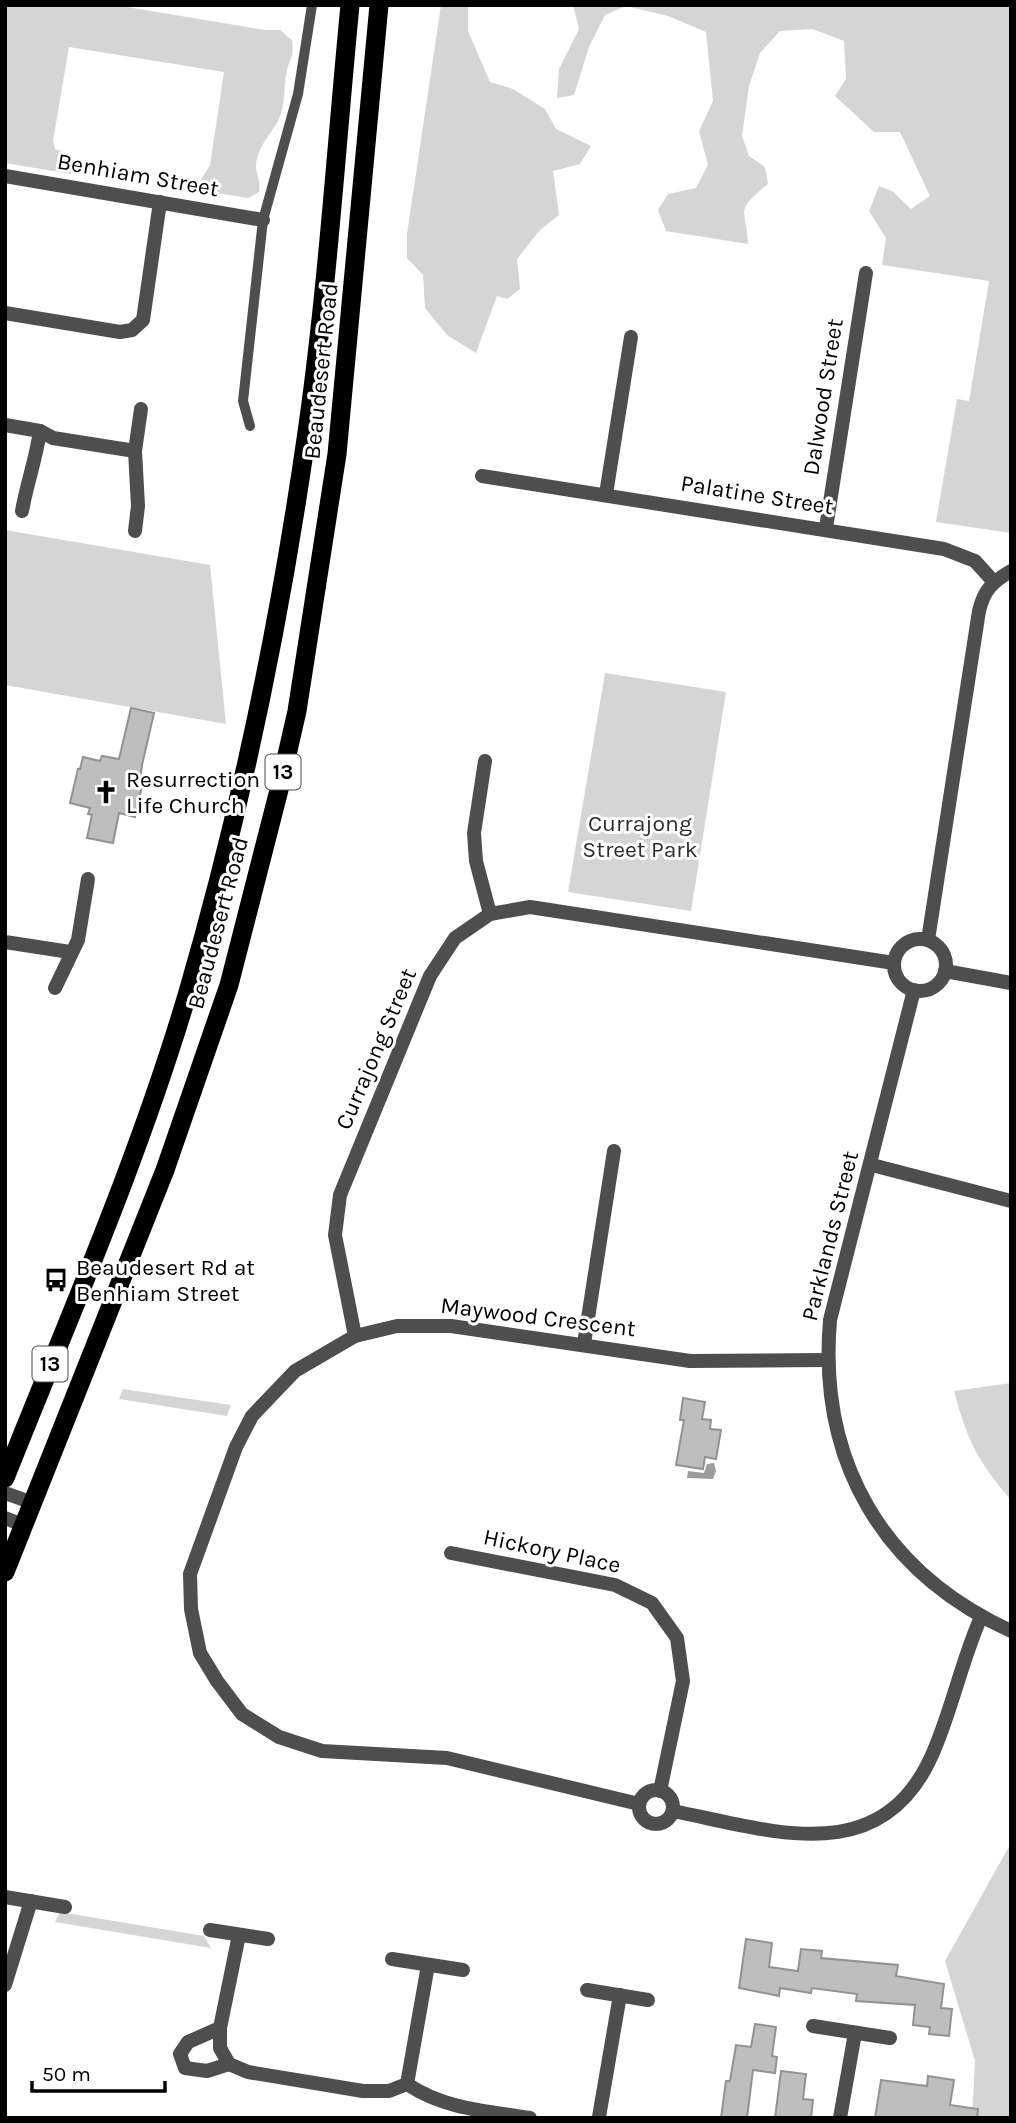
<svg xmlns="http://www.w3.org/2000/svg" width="1016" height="2123" viewBox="0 0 1016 2123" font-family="Karla,sans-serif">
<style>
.green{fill:#d5d5d5}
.water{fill:#9c9c9c}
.building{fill:#bebebe;stroke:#929292;stroke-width:2}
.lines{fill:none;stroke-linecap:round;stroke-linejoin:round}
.service{stroke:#4e4e4e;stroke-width:10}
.minor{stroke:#4e4e4e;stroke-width:14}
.trunk{stroke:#000;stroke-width:19}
.labels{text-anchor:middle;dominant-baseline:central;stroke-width:6;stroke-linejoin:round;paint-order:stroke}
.shield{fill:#fff;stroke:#4c4c4c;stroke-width:2}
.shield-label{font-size:21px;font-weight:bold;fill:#000}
.street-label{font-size:23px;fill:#000;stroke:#fff}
.poi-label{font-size:23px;fill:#000;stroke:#fff;text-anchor:start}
.park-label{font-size:23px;fill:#2c2c2c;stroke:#fff}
</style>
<rect width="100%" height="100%" fill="#fff"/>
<!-- green -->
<g class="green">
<path d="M5,5H115L265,30H280L292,40C294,59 290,56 287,71C283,88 286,105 278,121C270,135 257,148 256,166C256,175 261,181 259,192L248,198L204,191L199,183L210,165L224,72L69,47L53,141L55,149L69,154L71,174L5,163Z"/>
<path d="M441,5H468V31L490,82L513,89L545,109L556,129L591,146L580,164L553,171L559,215L539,231L517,259L520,289L507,299L497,296L476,353L447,335L425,308L423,275L407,258V234Z"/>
<path d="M573,5H1011V533L936,522L957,399L969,401L989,281L882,265L886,238L869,211L879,186L892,191L911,209L930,196L900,132H874L835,96L846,79L844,41L813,29L780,31L760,53L749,86L742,136L749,156L765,167L768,184C734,212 746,207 748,244L666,231L658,210L668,194L696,188L708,165L699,131L713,101L706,32L668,16L626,6L605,15L589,47L574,95L557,98L559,69L579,29Z"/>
<path d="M5,530L210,565L226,724L5,685Z"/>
<path d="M605,673L726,692L691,911L568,892Z"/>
<path d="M1011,1383V1500C978,1462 967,1440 954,1391Z"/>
<path d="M123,1389L231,1405L227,1416L119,1399Z"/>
<path d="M1011,1843V2118H972L975,2061L945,1961Z"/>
<path d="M60,1912L204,1936L211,1948L55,1922Z"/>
</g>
<!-- water -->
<path class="water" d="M714,1463L716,1471L713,1479L687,1478L688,1471L704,1473L707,1464Z"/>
<!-- building -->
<g class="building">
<path d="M131,708L154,713L142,765L140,781L143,782L135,817L119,813L113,843L87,838L92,815L88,814L90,808L70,803L78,769H80L83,757L100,761L102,756L119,759Z"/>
<path d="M683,1398L705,1402L702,1419L711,1420L710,1429L721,1430L716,1459L705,1457L703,1469L676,1465L684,1420H680Z"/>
<path d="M746,1939L772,1943L769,1967L798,1971L801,1949L822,1951L821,1958L898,1965L896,1976L944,1984L941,2008L952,2009L949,2036L929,2034L930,2027L913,2025L915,2005L856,2001L857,1994L812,1988L811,1993L780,1988L779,1996L739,1988Z"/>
<path d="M755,2024L776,2027L772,2056L777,2057L775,2073L753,2070L747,2118H721L726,2081H730L736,2045L751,2047Z"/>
<path d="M781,2071L806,2074L803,2099L813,2100L811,2118H775Z"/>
<path d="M928,2076L954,2080L950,2105L978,2109L977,2118H875L881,2080L927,2086Z"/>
</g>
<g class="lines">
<!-- service -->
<path class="service" d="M250,426L243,401L263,220L298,94L312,5"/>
<!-- minor -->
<g class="minor">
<path d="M5,176L263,220"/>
<path d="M5,313L120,332L132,330L143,320L160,202"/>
<path d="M5,425L40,431L53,438L135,451L138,506L135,531"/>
<path d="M135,451L141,409"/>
<path d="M482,476L944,549L975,561L993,581"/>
<path d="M606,494L631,337"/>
<path d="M22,511C27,483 36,459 40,431"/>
<path d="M826,528L866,273"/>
<path d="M485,761L474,833L476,861L490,914"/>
<circle cx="920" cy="965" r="26"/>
<path d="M928,940L979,611C984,590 992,582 1011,571"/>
<path d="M5,942L70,952"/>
<path d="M945,971L1011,983"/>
<path d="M55,988L78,940L88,879"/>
<path d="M914,990L830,1320C818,1461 882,1572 1011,1631"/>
<path d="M872,1165L1011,1201"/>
<path d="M355,1336L335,1235L340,1195L430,976L455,938L490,914L530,907L894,963"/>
<path d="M584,1344L614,1151"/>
<path d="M5,1493L33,1503"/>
<path d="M5,1518L23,1525"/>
<path d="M451,1553L615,1585L652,1603L677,1638L683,1681L660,1791"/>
<circle cx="656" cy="1807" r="17"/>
<path d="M639,1804L447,1758L322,1751L279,1737L242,1714L217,1681L200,1653L191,1609L190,1574L236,1447L252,1416L295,1371L355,1336L397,1326H451L690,1361L827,1360"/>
<path d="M673,1811C774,1831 885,1872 935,1748C953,1705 962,1660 981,1617"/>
<path d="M5,1897L65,1907"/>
<path d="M210,1930L268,1939"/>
<path d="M239,1935L220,2028V2048L229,2064L248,2072L363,2091H389L407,2084C444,2109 487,2111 530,2118"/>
<path d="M392,1959L463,1970"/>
<path d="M5,1985L31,1901"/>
<path d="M587,1990L648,2000"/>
<path d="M813,2026L890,2038"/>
<path d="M220,2028L188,2042L180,2054L185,2068L207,2071L229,2064"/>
<path d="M407,2084L428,1965"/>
<path d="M599,2117L620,1995"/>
<path d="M840,2118L855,2033"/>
</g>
<!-- trunk -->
<g class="trunk">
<path d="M5,1478C69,1317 139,1158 188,992C241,810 279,626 306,439C327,295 336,149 350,5"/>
<path d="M5,1572L165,1170L229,985L279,790L297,711L337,454L379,5"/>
</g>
</g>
<!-- icons -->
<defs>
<g id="church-bare" transform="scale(1.89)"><path d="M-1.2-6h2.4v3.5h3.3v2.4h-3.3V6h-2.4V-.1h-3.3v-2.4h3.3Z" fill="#000" stroke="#fff" stroke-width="2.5" paint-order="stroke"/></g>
<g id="bus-bare" transform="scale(1.89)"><path d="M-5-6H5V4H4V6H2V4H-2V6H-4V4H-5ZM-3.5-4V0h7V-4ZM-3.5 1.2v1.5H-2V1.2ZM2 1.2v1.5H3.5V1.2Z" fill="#000" stroke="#fff" stroke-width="2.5" paint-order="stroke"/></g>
</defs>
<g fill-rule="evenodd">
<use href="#church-bare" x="106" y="792"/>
<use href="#bus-bare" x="56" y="1280"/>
</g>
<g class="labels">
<!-- shield labels -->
<g class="shield">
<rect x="265.5" y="754.5" width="35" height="35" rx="5"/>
<rect x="32.5" y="1346.5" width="35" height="35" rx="5"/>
</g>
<g class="shield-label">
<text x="283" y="772">13</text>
<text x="50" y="1364">13</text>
</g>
<!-- street labels -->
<g class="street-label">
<text transform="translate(138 175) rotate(10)">Benhiam Street</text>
<text transform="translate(321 371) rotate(-84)">Beaudesert Road</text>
<text transform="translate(823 397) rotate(-81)">Dalwood Street</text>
<text transform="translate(757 495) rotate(9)">Palatine Street</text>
<text transform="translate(218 923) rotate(-75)">Beaudesert Road</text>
<text transform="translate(376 1049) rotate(-67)">Currajong Street</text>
<text transform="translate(830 1236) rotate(-76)">Parklands Street</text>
<text transform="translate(538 1317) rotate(7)">Maywood Crescent</text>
<text transform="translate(552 1551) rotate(12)">Hickory Place</text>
</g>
<!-- poi labels -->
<g class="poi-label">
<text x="126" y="779">Resurrection<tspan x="126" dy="26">Life Church</tspan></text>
<text x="76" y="1267">Beaudesert Rd at<tspan x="76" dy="26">Benhiam Street</tspan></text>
</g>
<!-- park labels -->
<g class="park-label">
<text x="640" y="823">Currajong<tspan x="640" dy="26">Street Park</tspan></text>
</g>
</g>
<!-- border -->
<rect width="1016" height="2123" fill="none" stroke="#000000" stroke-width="14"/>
<!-- scale -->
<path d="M32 2081v10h133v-10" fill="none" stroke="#000000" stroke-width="3.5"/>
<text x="42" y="2081" font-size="21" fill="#000000" stroke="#ffffff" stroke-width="5" paint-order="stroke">50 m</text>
</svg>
